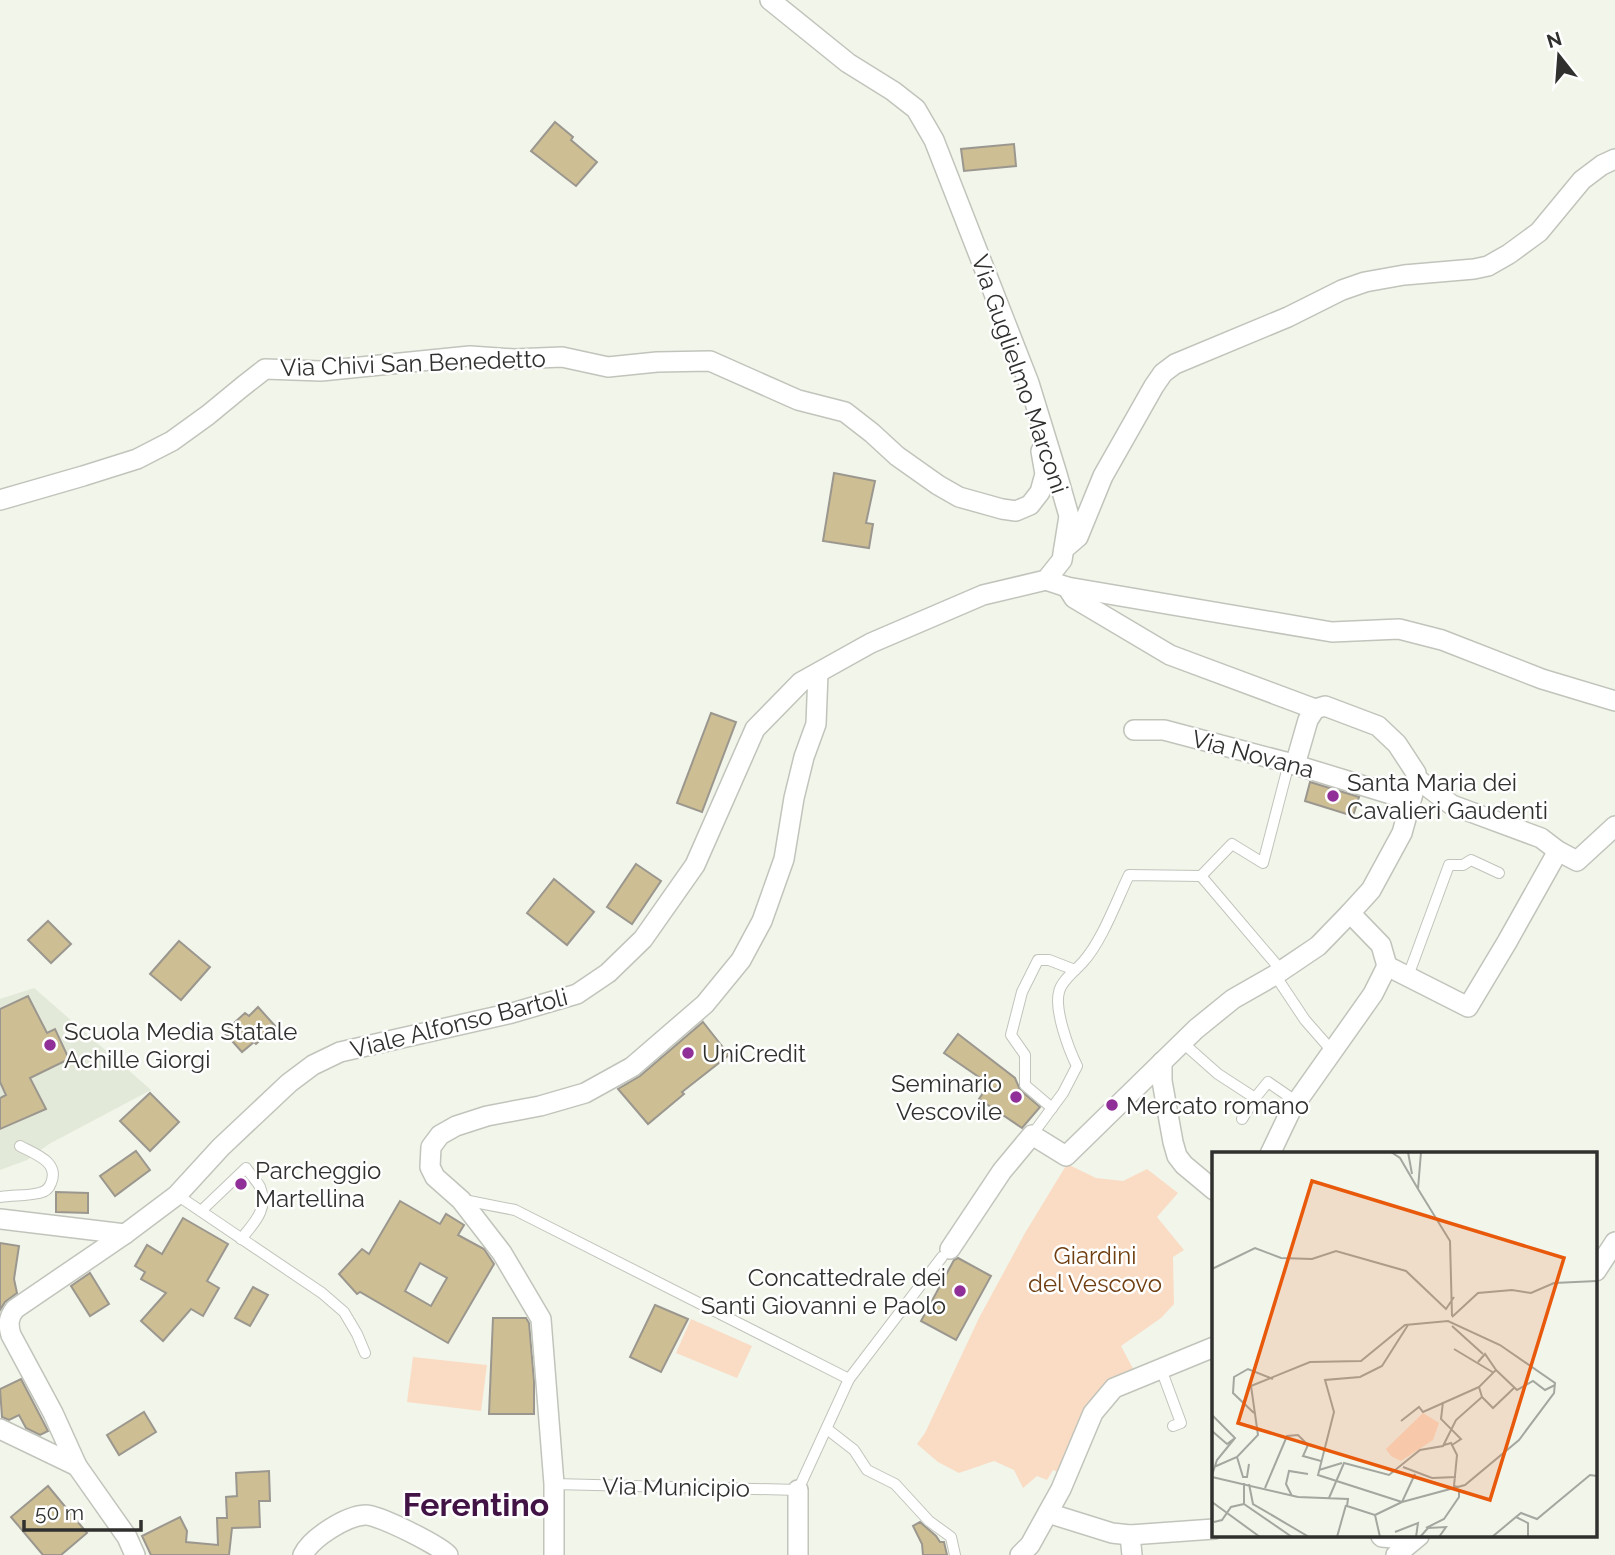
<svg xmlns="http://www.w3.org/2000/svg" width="1615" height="1555" viewBox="0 0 1615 1555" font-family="Raleway,sans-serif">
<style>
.built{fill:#e3e9d8}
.green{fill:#fadcc5}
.building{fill:#cdbe94;stroke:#9b978e;stroke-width:2;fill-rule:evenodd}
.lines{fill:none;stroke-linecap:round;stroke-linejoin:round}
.service-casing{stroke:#c1c4bb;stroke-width:12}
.minor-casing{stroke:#c1c4bb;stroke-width:22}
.service{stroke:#fff;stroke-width:10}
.minor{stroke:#fff;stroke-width:19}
.poi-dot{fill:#902f97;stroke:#fff;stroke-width:2.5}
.labels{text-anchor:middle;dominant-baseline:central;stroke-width:5;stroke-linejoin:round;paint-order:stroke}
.street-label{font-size:24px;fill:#30312e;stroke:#fff}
.poi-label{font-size:24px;fill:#30312e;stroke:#fff;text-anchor:start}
.park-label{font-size:24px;fill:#703f11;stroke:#fff}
.district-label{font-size:32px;font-weight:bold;fill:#421345;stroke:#fff}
.inset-road{fill:none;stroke:#a4a79f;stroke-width:2}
.view{fill:#e8590c;fill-opacity:0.15;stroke:#e8590c;stroke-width:3.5}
.inset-edge{fill:none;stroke:#30312e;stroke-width:3.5}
</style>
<rect width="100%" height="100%" fill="#f1f5ea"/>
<!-- built -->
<path class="built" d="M34,988L151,1090L49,1144L27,1160L0,1170V999Z"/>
<!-- green -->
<g class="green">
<path d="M1067,1164L1096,1178L1123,1181L1147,1169L1178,1193L1157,1217L1184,1250L1173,1257L1174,1304L1161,1318L1121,1346L1138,1378L1117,1381L1067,1476L1053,1470L1047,1480L1037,1476L1023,1488L1014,1470L994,1461L959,1473L938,1462L917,1444L925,1433L979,1318L1025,1233Z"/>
<path d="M691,1319L752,1346L737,1378L676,1353Z"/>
<path d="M413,1357L487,1365L481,1411L407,1402Z"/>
</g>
<!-- building -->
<g class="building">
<path d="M555,122L573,137L571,140L597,162L576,186L531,151Z"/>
<path d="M1014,144L1016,166L964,171L961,149Z"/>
<path d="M834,473L875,481L866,523L873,524L869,548L823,541Z"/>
<path d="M711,713L736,722L702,812L677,803Z"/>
<path d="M1310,782L1359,797L1353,816L1305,801Z"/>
<path d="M636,864L661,881L632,924L607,907Z"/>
<path d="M554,879L594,912L567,945L527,913Z"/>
<path d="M48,921L71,944L51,963L28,940Z"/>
<path d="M179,941L210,967L181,1000L150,974Z"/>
<path d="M28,996L47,1033L55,1029L69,1059L30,1078L46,1109L0,1129V1098L6,1095L0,1082V1009Z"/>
<path d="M258,1007L276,1027L256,1044L254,1042L242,1052L224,1032L245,1013L249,1016Z"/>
<path d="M703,1022L729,1055L682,1092L684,1094L648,1124L618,1089L640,1076Z"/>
<path d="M958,1034L1015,1078L1020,1090L1040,1107L1022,1128L979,1099L989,1084L944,1053Z"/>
<path d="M150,1093L179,1122L150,1151L120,1121Z"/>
<path d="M136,1151L150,1170L115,1196L100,1176Z"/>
<path d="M56,1192L88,1193V1213L56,1212Z"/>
<path d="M400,1201L440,1224L446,1214L464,1225L458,1235L484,1249L494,1264L448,1343L360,1292L357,1294L339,1274L362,1249L369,1254ZM420,1263L447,1278L431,1306L405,1291Z"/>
<path d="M183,1218L228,1244L207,1281L219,1288L203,1316L191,1309L163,1341L141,1321L166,1293L141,1279L145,1272L135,1266L147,1245L162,1254Z"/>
<path d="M0,1243L19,1246L14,1279L17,1293L5,1302L0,1310Z"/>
<path d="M958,1258L991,1276L956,1340L921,1321L954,1260Z"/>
<path d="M90,1273L109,1304L90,1316L71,1286Z"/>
<path d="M253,1287L268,1295L250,1326L235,1318Z"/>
<path d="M655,1305L688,1319L661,1372L630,1357Z"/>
<path d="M493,1318H526L529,1323L534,1381V1414H489Z"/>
<path d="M21,1379L48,1431L40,1435L26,1428L19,1415L9,1420L2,1417L0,1389Z"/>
<path d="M144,1412L156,1432L119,1455L107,1435Z"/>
<path d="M269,1471L270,1501H259L260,1527L232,1528L229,1555H151L142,1536L180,1517L187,1531L186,1542L218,1545L217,1518H227L226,1497L237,1496L236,1473Z"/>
<path d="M48,1486L87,1533L61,1555H43L11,1517Z"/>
<path d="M920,1522L936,1536L940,1542H944L947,1555H923L922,1544L913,1526Z"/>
</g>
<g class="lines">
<!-- service casing -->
<g class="service-casing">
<g id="service">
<path d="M1201,876L1232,844L1263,863L1289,763"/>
<path d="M1275,975L1305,1020L1333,1052"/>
<path d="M1408,976L1449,865H1463L1471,860L1499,873"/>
<path d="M1183,1043L1218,1074L1255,1098L1268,1082L1297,1102"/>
<path d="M1052,1108L1025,1085V1055L1011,1035L1022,992L1038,960H1049L1075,970"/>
<path d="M1242,1119L1255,1098"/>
<path d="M1032,1135L1063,1093L1077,1066C1069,1050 1054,1010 1059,992C1061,981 1075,971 1083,962C1102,941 1116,902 1129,875L1201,876L1281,970"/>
<path d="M177,1195L322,1293L344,1312L357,1334L365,1353"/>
<path d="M0,1197C13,1195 27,1196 39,1193C45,1192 49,1189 51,1183C60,1162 35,1154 20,1146"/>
<path d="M464,1200L515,1210L849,1379"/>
<path d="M201,1211L246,1168C250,1174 257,1181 260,1187C269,1209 254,1223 241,1239"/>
<path d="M1161,1369L1181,1423L1173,1426"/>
<path d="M827,1429L854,1450L867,1470L895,1484L929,1521L951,1537L955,1555"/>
<path d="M554,1484L798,1490L849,1379L942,1257"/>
</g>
</g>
<!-- minor casing -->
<g class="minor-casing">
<g id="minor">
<path d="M0,500L83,476L137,459L172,441L208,415L242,387L265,369L321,371L470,356L514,359L562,357L608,367L657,362L710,361L798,400L845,412L872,433L897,456L938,485L959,497L1002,509L1016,511L1030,505L1040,492L1045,474L1041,451"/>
<path d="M1064,549L1078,537L1103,476L1154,386L1163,373L1175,364L1288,317L1342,290L1365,282L1404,275L1474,269L1488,266L1509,254L1539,232L1582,180L1602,165L1615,159"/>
<path d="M1046,580L1067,587L1332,632L1399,629L1442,640L1542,679L1615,701"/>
<path d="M1067,587L1074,598L1170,655L1315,709"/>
<path d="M1134,730H1164L1289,763L1410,800"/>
<path d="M1417,779L1452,805L1541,838L1558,851L1577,861L1615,826"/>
<path d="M1387,966L1468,1007L1507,942L1558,851"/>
<path d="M1162,1062V1081L1173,1142L1177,1156L1184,1165L1214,1190"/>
<path d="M1270,1154L1291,1110L1373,994L1387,966L1381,945L1350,913L1371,890L1402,833L1417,779L1416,773L1397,744L1378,726L1325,706L1315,709L1308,720L1295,765"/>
<path d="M0,1219L125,1234"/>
<path d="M950,1249L1002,1171L1032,1135L1066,1156L1196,1029L1233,999L1275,975L1318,946L1350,913"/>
<path d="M1596,1271L1615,1242"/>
<path d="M0,1429L77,1466"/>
<path d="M1048,1513L1112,1533L1130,1535L1214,1529"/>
<path d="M1130,1535L1132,1555"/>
<path d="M1381,1536L1382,1537L1393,1538L1398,1536"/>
<path d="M135,1555L127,1537L77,1466L53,1413L11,1335C8,1325 8,1318 15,1309L125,1234L177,1195L221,1147L289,1083L313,1065L340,1052L512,1013L577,994L608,973L643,939L695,865L755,729L801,682L871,643L983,595L1046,580L1062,560L1069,516L1057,474L1029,383L934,140L916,109L893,91L848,63L770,0"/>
<path d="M303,1555C311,1538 346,1516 365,1515C378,1514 440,1546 448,1555"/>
<path d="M554,1555V1484L541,1319L502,1253L461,1200L435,1177L430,1167L431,1147L440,1135L456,1126L487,1116L540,1106L585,1093L632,1067L705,1004L741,960L762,921L784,859L794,798L804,757L816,724L818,673"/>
<path d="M798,1555V1490"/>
<path d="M1020,1555L1030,1545L1061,1489L1093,1413L1114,1388L1214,1347"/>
<path d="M1396,1555L1419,1536"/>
</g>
</g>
<!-- service -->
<use href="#service" class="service"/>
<!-- minor -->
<use href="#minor" class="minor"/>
</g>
<!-- markers -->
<g class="poi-dot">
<circle cx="1333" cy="796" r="7"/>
<circle cx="50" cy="1045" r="7"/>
<circle cx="688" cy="1053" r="7"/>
<circle cx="1016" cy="1097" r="7"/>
<circle cx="1112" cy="1105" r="7"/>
<circle cx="241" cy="1184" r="7"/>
<circle cx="960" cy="1291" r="7"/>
</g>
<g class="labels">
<!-- street labels -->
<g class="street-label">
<text transform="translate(413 363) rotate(-2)">Via Chivi San Benedetto</text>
<text transform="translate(1020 374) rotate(71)">Via Guglielmo Marconi</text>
<text transform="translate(1253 754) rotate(15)">Via Novana</text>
<text transform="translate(459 1023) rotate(-14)">Viale Alfonso Bartoli</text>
<text transform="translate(676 1487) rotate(1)">Via Municipio</text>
</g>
<!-- poi labels -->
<g class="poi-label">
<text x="1347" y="782">Santa Maria dei<tspan x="1347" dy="28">Cavalieri Gaudenti</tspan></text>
<text x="64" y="1031">Scuola Media Statale<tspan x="64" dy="28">Achille Giorgi</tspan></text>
<text x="702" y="1053">UniCredit</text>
<text x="1002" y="1083" text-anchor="end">Seminario<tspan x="1002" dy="28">Vescovile</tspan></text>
<text x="1126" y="1105">Mercato romano</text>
<text x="255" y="1170">Parcheggio<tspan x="255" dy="28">Martellina</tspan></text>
<text x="946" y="1277" text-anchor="end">Concattedrale dei<tspan x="946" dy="28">Santi Giovanni e Paolo</tspan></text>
</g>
<!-- park labels -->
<g class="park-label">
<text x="1095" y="1255">Giardini<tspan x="1095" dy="28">del Vescovo</tspan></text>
</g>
<!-- district labels -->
<g class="district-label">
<text x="476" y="1504">Ferentino</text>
</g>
</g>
<!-- overview -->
<g transform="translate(1212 1152)">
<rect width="385" height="385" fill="#f1f5ea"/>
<path d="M211,261L227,271L221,288L189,309L179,304L174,297Z" fill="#fadcc5"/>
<path class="inset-road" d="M179,0L188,6L206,37M196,0L200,22M206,37L238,89L240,164M206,37L209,0M0,117L43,96L69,106L100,107L124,99L194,119L234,157L242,145M240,165L266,141L300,138L319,141L342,131L385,129M240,174L271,202M242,197L282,221M284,218L305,238L321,229L333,238L343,233M270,245L281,256L302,236M231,250L229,267L249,287L240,293M42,261L21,241L22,225L36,217L61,227M0,263L23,286L5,308L0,323M189,269L207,255L211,260L267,235M0,279L15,292L23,286M232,293L239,291L245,303L242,334L246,335M25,305L31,325H35L37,312M2,315L25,305L46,283L39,234L98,210L149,209L193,173L236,169L288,193L343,231L342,241L307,288L253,333L190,350L163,363M191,315L220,326L244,325M107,318L130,311M0,325L86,345L136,347L135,354L163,363L168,385M32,331V352L80,385M37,332L41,352L97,385M53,336L75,284L86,283L96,293L91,304L109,309M80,344L74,332L77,319L96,322M117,346L132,311L177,323L208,298L231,294L244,268L270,245L267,235L284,218L273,202L266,210M0,350L48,385M190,350L106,323L122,260L113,228L148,225L170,214L196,173M190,350L203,322M304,365L309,361L325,367L378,323L385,324M2,370L10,368L19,355L32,352M214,376L232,367L247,345V337M183,380L206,371L204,385M125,385L134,353M208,385L216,376L234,375L227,385M280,385L304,365L316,371V385"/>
<path class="view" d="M100,29L352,106L278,348L26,271Z"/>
<rect width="385" height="385" class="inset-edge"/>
</g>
<!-- north arrow -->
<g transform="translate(1559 56) rotate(343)" stroke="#ffffff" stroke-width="5" paint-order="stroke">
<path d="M0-5L12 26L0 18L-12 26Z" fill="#30312e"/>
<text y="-10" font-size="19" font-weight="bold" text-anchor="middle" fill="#30312e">N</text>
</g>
<!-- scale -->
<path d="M24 1520v10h117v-10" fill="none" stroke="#30312e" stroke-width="3.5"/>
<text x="35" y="1520" font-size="21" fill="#30312e" stroke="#ffffff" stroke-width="5" paint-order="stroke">50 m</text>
</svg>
